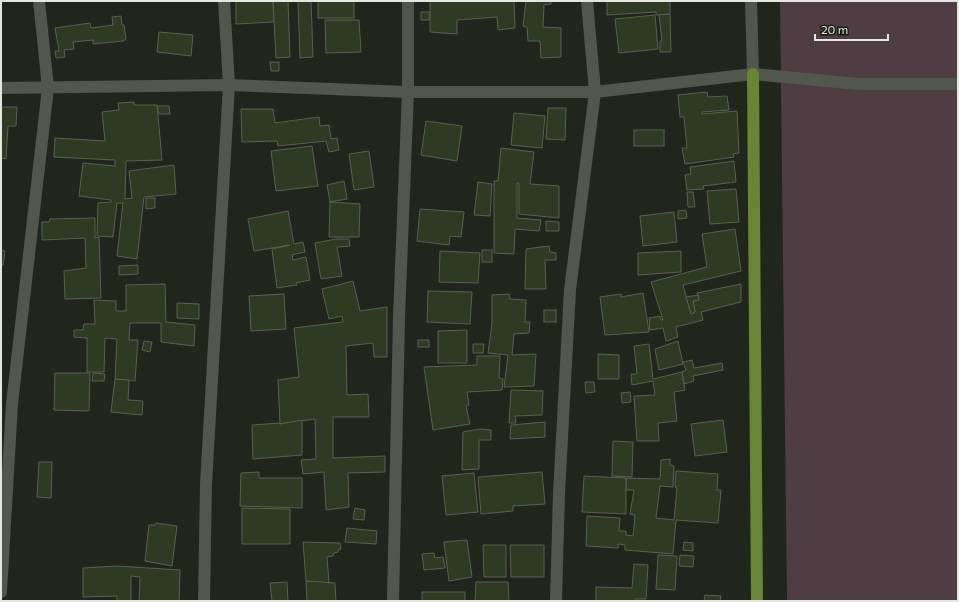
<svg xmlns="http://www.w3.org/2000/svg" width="959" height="602" viewBox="0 0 959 602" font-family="Commissioner,sans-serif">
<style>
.green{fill:#503c43}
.building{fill:#2f3a22;stroke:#5a6054}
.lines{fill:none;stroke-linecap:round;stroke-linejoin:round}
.minor{stroke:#51574c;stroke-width:12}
.major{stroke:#668635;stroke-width:12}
</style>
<rect width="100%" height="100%" fill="#21261c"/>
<!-- green -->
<path class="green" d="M780,1H958V601H787Z"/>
<!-- building -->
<g class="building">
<path d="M236,1H273L274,22L236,24Z"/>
<path d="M273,1H288L290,57L276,58Z"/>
<path d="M298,1H311L313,57L300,58Z"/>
<rect x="318" y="1" width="36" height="17"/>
<path d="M430,1H514L515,28L498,30L497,17L457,20V34L430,32Z"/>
<path d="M526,1H551V4L544,5L543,27L561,28V57L541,58L540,41H528L527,27L523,26Z"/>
<path d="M607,1H670V14L656,15V12L607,15Z"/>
<path d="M421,12H430L429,20H421Z"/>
<path d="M670,14L671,52H660V41H662L659,15Z"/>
<path d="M655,15L658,49L619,53L615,19Z"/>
<path d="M121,16L122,25H124L126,39L123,41L93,44V40L73,42L74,49L64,50L65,57L56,58L55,51H59L55,28L90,23L91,28L113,25L112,17Z"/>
<path d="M325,20H359L361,52L326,53Z"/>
<path d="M159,32L193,35L191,56L157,52Z"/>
<path d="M270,62H279V71H271Z"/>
<path d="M707,92L708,97L727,96L729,110L702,112V114L737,111L739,153L733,154L734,157L685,164L682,148H687L684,117H680L678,95Z"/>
<path d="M134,102V105H157L162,160L126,161L125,199L132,198L129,171L174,165L176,194L144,197L137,259L117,256L123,203H117L113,237L97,236L98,203L111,202V200L79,196L83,163L115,166V160L54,157L55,138L105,141L102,112L119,110L118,103Z"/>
<path d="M157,106H169L170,114H159Z"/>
<path d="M1,107H17L16,126H8L6,159L1,158Z"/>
<path d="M548,108H566L565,140L546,139Z"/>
<path d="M241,109H273L275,123L319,117L320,126L329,125L331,139L337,138L339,150L329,152L326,141L278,146L277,141L242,142Z"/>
<path d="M514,113L545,116L542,148L511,145Z"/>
<path d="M426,121L462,126L457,161L421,155Z"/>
<rect x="634" y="130" width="30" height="16"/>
<path d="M312,146L318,186L276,191L271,151Z"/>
<path d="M501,148L534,152L530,184L559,186V218L519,214V183H517V218L541,220L539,231L515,229L514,254L494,253V181H498Z"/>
<path d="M369,151L374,187L354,190L349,154Z"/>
<path d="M734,161L736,182L703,186L704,189L687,190L685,175L691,174L690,167Z"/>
<path d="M344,181L347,199L330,202L327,185Z"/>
<path d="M478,182L492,184L490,216L474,215Z"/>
<path d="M736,189L739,222L710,224L707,191Z"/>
<path d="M687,192H693L695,207H688Z"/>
<path d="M146,198H155V208L146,209Z"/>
<path d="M330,202L360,204L359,237H329Z"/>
<path d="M420,209L464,212L461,237L450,236L449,245L417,241Z"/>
<path d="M686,210L687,218L678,219V211Z"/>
<path d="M288,211L294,244L303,242L305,252L292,255L293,260L306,257L310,280L296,283L297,285L277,288L272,249L290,245L254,251L248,219Z"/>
<path d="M674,212L677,242L643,246L640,216Z"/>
<path d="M95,218V238L99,237L101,298L65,299L64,271L86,268L85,238L42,240V222H49L50,219Z"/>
<path d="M546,221L559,222V231H546Z"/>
<path d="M735,229L741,271L683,285L691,314L695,312L693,301L699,300L697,293L741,284V302L701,312L703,320L676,327L678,337L666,341L663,328L650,330L649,318L660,316L661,320H663L651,282L707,267L702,234Z"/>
<path d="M336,239H349L350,246L337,247L342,276L321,279L315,243Z"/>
<path d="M549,246L550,252L556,253V260H545L546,289H525L526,249Z"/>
<path d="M1,250L5,251L3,265H1Z"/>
<rect x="482" y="250" width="10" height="12"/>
<path d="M440,251L480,253L478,283L439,282Z"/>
<path d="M681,251V272L638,275V253Z"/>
<path d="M138,265V274L119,275V266Z"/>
<path d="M353,281L360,311L387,307V357H374L373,343L346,346L347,395L368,394L369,417H333V458L385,456V472L348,473L349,507L326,510L324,472L303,474L301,460L316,459L315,419L280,424L278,380L299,377L294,328L343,322L342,316L329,319L322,289Z"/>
<path d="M165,284L166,322L195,325L194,346L161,342V323H130L129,340H138L135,381L115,379L117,339L105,338L104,372H87V338L74,337V330H83L84,324H95L94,300L116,301V311H126V285Z"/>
<path d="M428,291L472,292L470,324L427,322Z"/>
<path d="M643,293L649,332L605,335L600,297L621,294V297Z"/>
<path d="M284,294L286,329L251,331L249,296Z"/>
<path d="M509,294L510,299L526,300L525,322H530L529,333L514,334L512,355L536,354L534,386L504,387L508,355L488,353L492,324V295Z"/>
<path d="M698,295L699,300L693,301L695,312L691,314L686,297Z"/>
<path d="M177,303L199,304V319L177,318Z"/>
<rect x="544" y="310" width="12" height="12"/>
<path d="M467,330V363H438V331Z"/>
<rect x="418" y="340" width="11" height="7"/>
<path d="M144,341L152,342L150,352L142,350Z"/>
<path d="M678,341L683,364L659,370L655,349Z"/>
<path d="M473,344H484L483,353H473Z"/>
<path d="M649,344L653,379L682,372L685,390L674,392L677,421L658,423L659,441H637L634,396L655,395L653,381L632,385L631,374H637L634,346Z"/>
<path d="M598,354L619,355V379H598Z"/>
<path d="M477,356H500L499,378L503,379L502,390L467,392L469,405L466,406L470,424L433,430L424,367L477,365Z"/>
<path d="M692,360L694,368L722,363L723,370L693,376L694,381L684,384L682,372L686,370L683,362Z"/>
<path d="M55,373H90L89,411L54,410Z"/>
<path d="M93,373L105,374L104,381H92Z"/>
<path d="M115,379L129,380L128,400L143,401L142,415L111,412Z"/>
<path d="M585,382H594L595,392L586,393Z"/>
<path d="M511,390L543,391L542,415L515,416L516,423H509Z"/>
<path d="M630,392L631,402L622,403L621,393Z"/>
<path d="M302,420V455L253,459L252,425L280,423V424Z"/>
<path d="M723,420L727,452L695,456L691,424Z"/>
<path d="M545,422V437L510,439L511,425Z"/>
<path d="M480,429L491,430V440H479V469L462,470L463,432Z"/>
<path d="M613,441L633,442L632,477L612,476Z"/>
<path d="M670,459V465L674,466L673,487L660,486L656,518L674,520L677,488L675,487L676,471L718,474L717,490H721L718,523L676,520L673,554L625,550V545L618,544V548L586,546L587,516L620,518L619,531H626V535L633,536L635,515L630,514L634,490H626V478L660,479L661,460Z"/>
<path d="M39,462H52L51,498L37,497Z"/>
<path d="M259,472V478H302V508L240,506L241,473Z"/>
<path d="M542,472L545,504L513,506V511L481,514L478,477Z"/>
<path d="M474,473L478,512L446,515L442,476Z"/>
<path d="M584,476L626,478V514L582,512Z"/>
<path d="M242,508L290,509V544H242Z"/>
<path d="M355,508L365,510L364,520L353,519Z"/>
<path d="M156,523L177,526L172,566L145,561L149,525H155Z"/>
<path d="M347,528L377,531L376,544L345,542Z"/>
<path d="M467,540L472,577L449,581L444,542Z"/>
<path d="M303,542L340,543L341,549L338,550V552L334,553L333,556L327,557L329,583L306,581Z"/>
<path d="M684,542L693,543V551L683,550Z"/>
<path d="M483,545H506V577H484Z"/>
<path d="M510,545H544V577H511Z"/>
<path d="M434,553L435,558L443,557L445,568L424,570L422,554Z"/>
<path d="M658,555L677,556L675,590L656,589Z"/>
<path d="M680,555L694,556L693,567L679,566Z"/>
<path d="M634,564L648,565L646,599H635V601H596V587L632,588Z"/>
<path d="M117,566L180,570L179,601H139L140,577L131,576V601H117V596L83,597V568Z"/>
<path d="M306,581L335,583L336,601H307Z"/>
<path d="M287,582L288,601H272L270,583Z"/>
<path d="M476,582H508L509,601H475Z"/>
<rect x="422" y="592" width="43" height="9"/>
<path d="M705,595L721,596L720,601H704Z"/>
</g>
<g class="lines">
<!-- minor -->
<g class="minor">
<path d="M751,1L753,74"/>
<path d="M1,88L229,85L408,92H595L753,74L859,84H958"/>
<path d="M1,592L12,404L48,88L39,1"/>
<path d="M204,601L206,484L229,85L224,1"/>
<path d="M393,601L399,317L408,92V1"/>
<path d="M556,601L559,493L570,290L595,92L587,1"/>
</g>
<!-- major -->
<path class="major" d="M753,74L757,601"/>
</g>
<!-- border -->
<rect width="959" height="602" fill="none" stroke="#e3e7e0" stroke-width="4"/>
<!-- scale -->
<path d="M815 34v6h73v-6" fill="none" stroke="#e3e7e0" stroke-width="2"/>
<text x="821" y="34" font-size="12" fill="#e3e7e0" stroke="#181d13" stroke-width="3" paint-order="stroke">20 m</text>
</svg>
